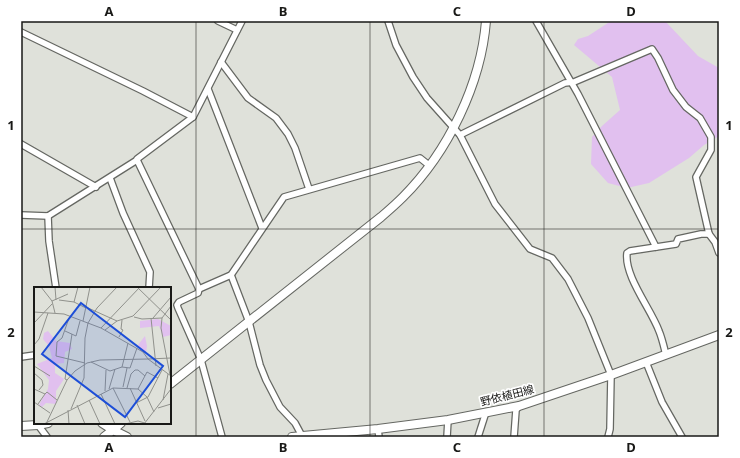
<svg xmlns="http://www.w3.org/2000/svg" width="740" height="458" viewBox="0 0 740 458" font-family="'Noto Sans','Noto Sans JP',sans-serif">
<style>
.green{fill:#e1c0ef}
.lines{fill:none;stroke-linecap:round;stroke-linejoin:round}
.street-casing{stroke:#656762;stroke-width:8}
.secondary-casing{stroke:#656762;stroke-width:10}
.street{stroke:#fff;stroke-width:5.5}
.secondary{stroke:#fff;stroke-width:8}
.grid{fill:none;stroke:#191917;stroke-width:1;stroke-opacity:0.55}
.labels{text-anchor:middle;dominant-baseline:central;stroke-width:3.5;stroke-linejoin:round;paint-order:stroke}
.street-label{font-size:11px;fill:#191917;stroke:#fff}
.inset-road{fill:none;stroke:#90918c;stroke-width:1}
.view{fill:#1d4ed8;fill-opacity:0.15;stroke:#1d4ed8;stroke-width:2}
.inset-edge{fill:none;stroke:#191917;stroke-width:2}
.neatline{fill:none;stroke:#191917;stroke-width:1.5}
.grid-label{font-size:13px;text-anchor:middle;font-weight:bold;fill:#191917}
</style>
<rect width="100%" height="100%" fill="#dfe1da"/>
<!-- green -->
<path class="green" d="M611,21H665L698,56L719,68V136L704,145L689,158L649,183L627,188L608,183L591,164L592,137L602,126L620,110L612,77L574,45L578,39L588,36Z"/>
<g class="lines">
<!-- street casing -->
<g class="street-casing">
<g id="street">
<path d="M218,21L237,30"/>
<path d="M388,21L396,45L413,77L427,98L460,135L495,204L530,249L552,258L568,279L588,318L611,375L610,429L608,437"/>
<path d="M536,21L578,94L656,247"/>
<path d="M21,32L143,91L193,117"/>
<path d="M221,62L248,98L276,118L288,134L295,148L309,189"/>
<path d="M208,89L262,228"/>
<path d="M460,135L565,83L574,82L652,49L658,58L673,90L686,107L700,118L711,137V150L696,177L709,234L715,242L719,253"/>
<path d="M21,144L96,187"/>
<path d="M137,160L199,289"/>
<path d="M110,178L123,213L150,272L149,288"/>
<path d="M21,215L48,216L137,160V159L193,117L242,21"/>
<path d="M48,216L49,241L56,288"/>
<path d="M231,275L249,322L260,365L266,380L280,407L295,423L302,436"/>
<path d="M666,355C664,347 662,338 659,331C651,309 624,276 627,253L630,251L676,244L678,239L701,234H709"/>
<path d="M21,357L35,355"/>
<path d="M646,362L662,402L682,437"/>
<path d="M38,425L47,437"/>
<path d="M378,429L379,437"/>
<path d="M222,437L201,360L178,308L177,305L179,302L198,293L199,289L231,275L284,197L420,158L430,166"/>
<path d="M447,437L448,420"/>
<path d="M478,437L486,412"/>
<path d="M514,437L516,410L519,406"/>
</g>
</g>
<!-- secondary casing -->
<g class="secondary-casing">
<g id="secondary">
<path d="M170,384L381,217C388,211 396,204 403,197C448,152 481,84 486,21"/>
<path d="M102,423L113,430L121,423"/>
<path d="M21,426L38,425L48,423"/>
<path d="M104,437L113,430L127,437"/>
<path d="M292,437L378,429L448,420L519,406L611,375L719,335"/>
</g>
</g>
<!-- street -->
<use href="#street" class="street"/>
<!-- secondary -->
<use href="#secondary" class="secondary"/>
</g>
<!-- grid -->
<path class="grid" d="M196,21V437M370,21V437M544,21V437M21,229H719"/>
<g class="labels">
<!-- street labels -->
<g class="street-label">
<text transform="translate(507 395) rotate(-14)">野依植田線</text>
</g>
</g>
<!-- overview -->
<g transform="translate(34 287)">
<rect width="137" height="137" fill="#dfe1da"/>
<path d="M124,32L137,39V48L129,50L125,39L106,41V34ZM14,44L22,54L36,56L38,62L31,65L30,76L21,77V86L30,92L22,104V117L12,116L8,120L5,118L14,102L15,93L3,77L18,71L15,59L9,52L10,46ZM111,49L113,59L112,66L105,62L104,58Z" fill="#e1c0ef"/>
<path class="inset-road" d="M7,0L18,14L21,26M21,0L22,13M103,0L137,33M25,13L40,15L52,21M18,14L34,7M40,15L44,0M52,20L83,34M0,25L30,27L67,41L109,65L114,72L137,71M100,30L108,32L128,31M35,31L28,51L23,55L22,69L51,76M117,31L122,79M119,31L137,10M49,34L56,0M0,36L18,17M67,41L106,0M71,43L83,34L99,29L127,0M31,44L42,49L46,34M85,50L89,43L87,42L88,33M0,58L5,52L14,26M57,75L76,84L88,80L96,81L103,61M0,79L16,89M88,80L94,56M0,86L8,93L9,98L5,103M136,88L127,41L128,31L137,19M33,93L31,92L38,47M89,100L93,81M79,101L96,135M93,101L97,87L101,83H104L111,89M96,101L111,134M0,102L11,107L13,105L23,113M75,102L81,82M104,102L113,85L124,91M71,104L72,83M67,107L81,137M55,113L66,137M129,113L134,87M0,115L16,126M102,116L114,110L128,83M4,117L11,107M43,118L51,137M124,121L137,117M37,122L50,91L51,51L54,36L63,21L83,0M34,123L35,137M10,137L79,101L104,102L113,110L120,125M12,137L33,93L41,84L53,76L66,73L114,72L137,89M91,137L104,134L114,137M110,137L137,102"/>
<path class="view" d="M47,16L129,79L91,130L8,67Z"/>
<rect width="137" height="137" class="inset-edge"/>
</g>
<!-- border -->
<rect width="740" height="458" fill="none" stroke="#ffffff" stroke-width="44"/>
<rect x="22" y="22" width="696" height="414" class="neatline"/>
<g class="grid-label">
<text x="109" y="16">A</text>
<text x="283" y="16">B</text>
<text x="457" y="16">C</text>
<text x="631" y="16">D</text>
<text x="11" y="130">1</text>
<text x="729" y="130">1</text>
<text x="11" y="337">2</text>
<text x="729" y="337">2</text>
<text x="109" y="452">A</text>
<text x="283" y="452">B</text>
<text x="457" y="452">C</text>
<text x="631" y="452">D</text>
</g>
</svg>
